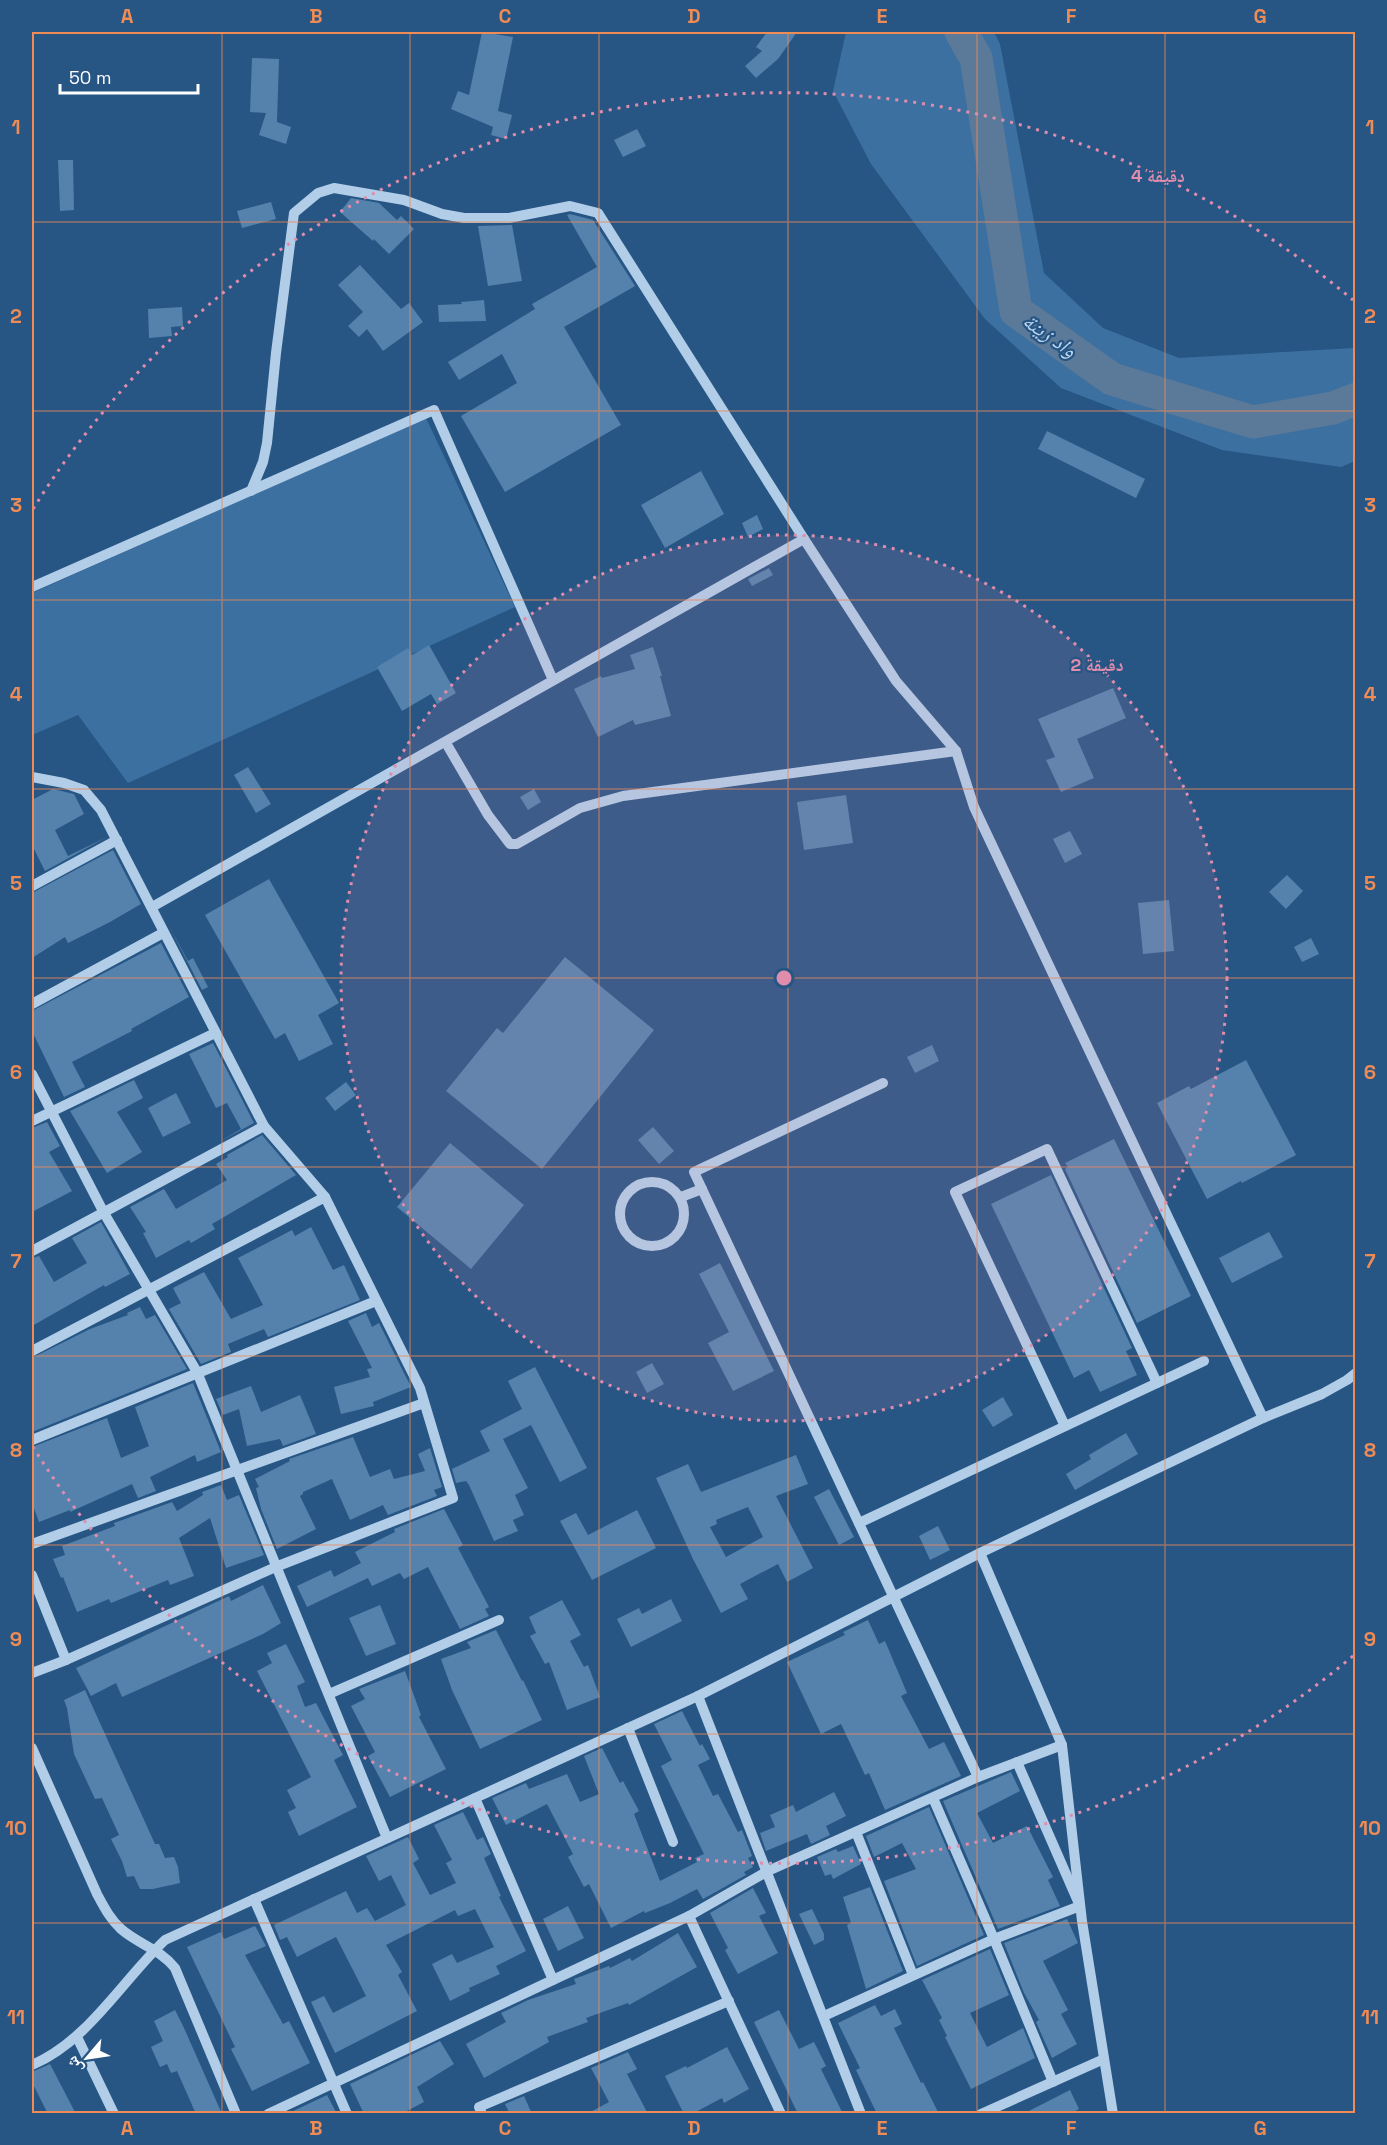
<svg xmlns="http://www.w3.org/2000/svg" width="1387" height="2145" viewBox="0 0 1387 2145" font-family="'Space Grotesk','Noto Naskh Arabic',sans-serif">
<style>
.green{fill:#3c70a0}
.lines{fill:none;stroke-linecap:round;stroke-linejoin:round}
.river{stroke:#5b7a99;stroke-width:33}
.building{fill:#5482ad;fill-rule:evenodd}
.minor{stroke:#b1cde7;stroke-width:10}
.grid{fill:none;stroke:#ef8b55;stroke-width:1.5;stroke-opacity:0.55}
.ring{fill:none;stroke:#e08cad;stroke-width:3;stroke-dasharray:3 6}
.labels{text-anchor:middle;dominant-baseline:central;stroke-width:4.5;stroke-linejoin:round;paint-order:stroke}
.water-label{font-size:21px;font-style:italic;fill:#bdd7ee;stroke:#275684}
.centre{fill:#e08cad;stroke:#275684;stroke-width:3}
.ring-label{font-size:18px;text-anchor:middle;font-weight:bold;fill:#e08cad;stroke:#275684;stroke-width:4.5;stroke-linejoin:round;paint-order:stroke}
.neatline{fill:none;stroke:#ef8b55;stroke-width:2}
.grid-label{font-size:20px;text-anchor:middle;font-weight:bold;fill:#ef8b55}
</style>
<rect width="100%" height="100%" fill="#275684"/>
<!-- green -->
<g class="green">
<path d="M846,32H994L1000,44L1044,273L1103,328L1179,358L1355,348V461L1341,467L1222,450L1061,388L985,319L871,164L833,91Z"/>
<path d="M426,418L515,607L128,783L78,715L32,735V593Z"/>
</g>
<g class="lines">
<!-- river -->
<path class="river" d="M961,32L976,58L1016,311L1112,379L1253,422L1333,408L1356,399"/>
</g>
<!-- building -->
<g class="building">
<path d="M482,32L513,37L498,111L512,115L506,139L491,135L493,127L451,109L458,91L469,95Z"/>
<path d="M767,32H797L778,59L756,78L745,66L762,51L756,47Z"/>
<path d="M252,58L279,59L277,122L291,127L286,144L259,135L266,113L250,112Z"/>
<path d="M637,129L646,146L623,157L614,140Z"/>
<path d="M58,160H73L74,210L60,211Z"/>
<path d="M351,198L379,203L397,220L401,216L414,229L389,254L374,239L373,241L340,212Z"/>
<path d="M271,202L276,219L242,228L237,211Z"/>
<path d="M570,214L593,220L635,286L564,327L621,425L505,492L461,416L517,383L502,354L459,380L448,362L535,309L532,304L597,267L567,215Z"/>
<path d="M512,225L522,281L488,286L478,226Z"/>
<path d="M360,265L401,309L409,303L423,322L383,351L367,329L359,337L348,326L363,312L338,285Z"/>
<path d="M484,300L486,321L439,322L438,305L462,304L461,302Z"/>
<path d="M182,307L183,326L171,327L172,336L149,338L148,309Z"/>
<path d="M1047,431L1145,479L1136,498L1038,449Z"/>
<path d="M701,471L724,514L665,548L641,505Z"/>
<path d="M757,515L763,529L748,537L742,523Z"/>
<path d="M769,568L773,575L752,586L748,579Z"/>
<path d="M429,645L456,693L437,704L431,694L402,711L377,667L408,648L412,655Z"/>
<path d="M653,647L662,676H660L671,716L635,725L633,720L598,737L574,689L601,676L602,678L635,669L630,655Z"/>
<path d="M1113,688L1126,718L1077,739L1094,778L1061,792L1046,760L1055,757L1038,719Z"/>
<path d="M248,767L271,804L256,813L234,775Z"/>
<path d="M53,789L74,794L84,814L55,830L68,856L107,837L45,871L32,845V800Z"/>
<path d="M534,789L541,802L528,810L520,797Z"/>
<path d="M846,795L853,843L804,850L797,802Z"/>
<path d="M1070,831L1082,854L1065,863L1053,839Z"/>
<path d="M113,850L141,904L110,922L68,943L65,937L32,958V893Z"/>
<path d="M1287,875L1303,891L1286,909L1269,892Z"/>
<path d="M269,879L339,1003L318,1015L333,1044L299,1061L285,1033L275,1039L205,915Z"/>
<path d="M1169,900L1174,951L1143,954L1138,903Z"/>
<path d="M169,926L188,961L193,958L208,987L202,990Z"/>
<path d="M1311,938L1319,954L1302,962L1294,947Z"/>
<path d="M161,943L189,997L131,1029L132,1031L72,1062L85,1087L64,1097L32,1031V1011Z"/>
<path d="M565,957L654,1030L542,1169L446,1091L497,1028L503,1033Z"/>
<path d="M213,1043L254,1123L219,1142L241,1129L227,1103L216,1108L189,1054Z"/>
<path d="M932,1045L939,1061L915,1073L907,1057Z"/>
<path d="M1246,1060L1296,1155L1242,1183L1241,1181L1207,1199L1157,1103L1189,1086L1191,1089Z"/>
<path d="M134,1080L143,1098L117,1112L142,1152L107,1173L70,1111Z"/>
<path d="M346,1082L356,1095L335,1111L325,1098Z"/>
<path d="M176,1093L191,1123L163,1137L148,1108Z"/>
<path d="M47,1122L60,1146L49,1152L72,1191L32,1212V1128Z"/>
<path d="M653,1127L674,1151L659,1164L638,1140Z"/>
<path d="M262,1135L296,1175L212,1224L215,1229L191,1243L189,1240L156,1258L143,1233L146,1232L130,1207L164,1189L176,1209L227,1180L216,1164L228,1157L227,1155Z"/>
<path d="M1114,1139L1191,1296L1137,1323L1065,1169L1068,1167L1065,1163Z"/>
<path d="M450,1143L524,1205L471,1269L397,1207Z"/>
<path d="M1051,1175L1132,1348L1126,1351L1137,1375L1100,1392L1089,1370L1074,1378L991,1204Z"/>
<path d="M101,1222L130,1274L105,1287L104,1285L32,1326V1258L39,1256L54,1282L87,1263L72,1238Z"/>
<path d="M311,1227L333,1270L344,1265L360,1300L268,1337L264,1329L228,1344L231,1352L201,1364L169,1309L181,1303L173,1288L204,1272L231,1319L263,1305L238,1258L292,1230L295,1236Z"/>
<path d="M1269,1232L1283,1257L1232,1283L1219,1258Z"/>
<path d="M720,1263L774,1371L733,1391L708,1343L729,1332L699,1274Z"/>
<path d="M140,1307L146,1319L155,1315L187,1369L32,1432V1358L90,1329L128,1315L127,1313Z"/>
<path d="M366,1313L372,1327L379,1323L411,1387L373,1402L374,1406L341,1414L334,1387L370,1377L367,1369L372,1368L348,1321Z"/>
<path d="M652,1363L664,1384L647,1393L636,1372Z"/>
<path d="M535,1367L587,1468L560,1482L531,1425L503,1439L528,1488L515,1495L524,1515L513,1520L518,1531L494,1541L469,1485L466,1481L456,1483L452,1469L490,1451L480,1431L522,1409L508,1381Z"/>
<path d="M193,1383L221,1452L197,1462L195,1455L150,1477L156,1491L138,1498L132,1484L70,1512V1510L39,1522L32,1503V1447L107,1418L121,1458L149,1446L135,1407Z"/>
<path d="M251,1386L261,1412L300,1395L316,1434L283,1446L280,1439L247,1446L239,1409L223,1415L216,1399Z"/>
<path d="M1003,1397L1013,1415L993,1427L982,1410Z"/>
<path d="M1126,1433L1138,1454L1075,1490L1066,1474L1091,1459L1089,1455Z"/>
<path d="M353,1437L370,1477L390,1469L394,1479L425,1471L418,1454L430,1448L442,1487L434,1490L437,1496L388,1515L383,1505L350,1520L332,1479L303,1492V1494L300,1496L316,1529L277,1549L261,1509L256,1488L259,1487L255,1479L290,1461L289,1459Z"/>
<path d="M796,1455L808,1484L776,1496L813,1568L787,1582L778,1564L740,1584L748,1599L721,1613L693,1559L656,1478L688,1464L701,1492ZM748,1507L763,1537L726,1557L710,1527L717,1524L716,1520Z"/>
<path d="M221,1485L227,1500L239,1495L264,1555L226,1568L210,1518L179,1538L194,1576L170,1585L168,1580L111,1603L109,1599L77,1612L63,1577L61,1578L53,1559L65,1555L62,1546L115,1526L114,1523L172,1502L177,1511L203,1495L202,1492Z"/>
<path d="M829,1489L854,1537L839,1545L814,1497Z"/>
<path d="M444,1509L463,1545L458,1548L489,1607L485,1609L489,1616L460,1629L428,1567L404,1579L400,1573L372,1586L368,1578L307,1607L297,1586L331,1570L334,1577L361,1563L355,1552L395,1532L394,1529Z"/>
<path d="M637,1510L656,1548L592,1580L560,1521L576,1513L588,1535Z"/>
<path d="M938,1526L950,1550L930,1560L919,1536Z"/>
<path d="M263,1585L281,1623L263,1634L122,1697L116,1683L91,1696L76,1668L229,1596L231,1601Z"/>
<path d="M671,1599L682,1621L631,1647L617,1619L639,1608L642,1614Z"/>
<path d="M562,1600L581,1635L570,1641L584,1667L588,1665L600,1697L567,1710L549,1662L545,1664L530,1636L536,1633L529,1617Z"/>
<path d="M380,1605L396,1644L366,1656L349,1618Z"/>
<path d="M868,1620L879,1644L885,1641L907,1693L901,1696L929,1749L944,1742L961,1776L885,1810L869,1773L865,1775L841,1724L821,1734L787,1662L845,1635L843,1632Z"/>
<path d="M496,1630L522,1681L523,1680L542,1720L480,1749L452,1690L441,1659L471,1648L467,1642Z"/>
<path d="M286,1644L305,1682L297,1686L305,1707L316,1703L343,1755L334,1760L357,1807L299,1836L288,1812L296,1808L287,1790L311,1777L257,1671L272,1663L267,1653Z"/>
<path d="M405,1671L421,1715L419,1717L446,1769L390,1797L368,1756L375,1752L351,1706L365,1699L359,1689Z"/>
<path d="M85,1690L155,1844H159L165,1858L174,1857L178,1867L180,1883L153,1889H140L134,1876L127,1877L122,1861L111,1839L119,1835L102,1798L95,1799L74,1754L67,1708L64,1700Z"/>
<path d="M682,1711L700,1746L702,1744L710,1759L698,1765L713,1796L718,1794L738,1832L742,1830L752,1856L748,1858L753,1867L744,1872L746,1875L703,1899L697,1889L670,1903L645,1913L644,1911L611,1928L589,1884L584,1887L568,1857L573,1854L547,1804L506,1825L492,1798L526,1783L529,1789L567,1774L580,1802L599,1794L584,1756L602,1748L620,1783L623,1781L639,1811L634,1814L660,1881L697,1862L695,1858L704,1854L661,1766L672,1760L654,1724Z"/>
<path d="M1011,1772L1020,1791L977,1813L993,1843L1027,1826L1053,1877L1048,1880L1060,1906L998,1929L943,1801Z"/>
<path d="M834,1792L846,1816L826,1826L830,1835L811,1844L807,1834L766,1851L760,1833L775,1827L770,1815L793,1805L796,1812Z"/>
<path d="M929,1807L984,1935L917,1966L884,1881L916,1869L902,1843L874,1857L866,1836Z"/>
<path d="M463,1812L477,1840L483,1837L491,1854L484,1858L501,1896L499,1897L526,1951L496,1966L500,1974L469,1988L470,1991L450,2001L432,1964L452,1954L457,1963L494,1947L475,1909L458,1916L455,1910L386,1945L402,1972L398,1975L417,2011L335,2053L311,2002L324,1996L333,2013L366,1996L353,1970L336,1937L297,1957L287,1937L280,1940L274,1925L346,1891L357,1913L367,1908L375,1921L406,1905L391,1875L379,1881L366,1856L408,1837L419,1859L413,1863L430,1895L456,1883L446,1863L452,1860L434,1825Z"/>
<path d="M853,1846L861,1864L833,1879L831,1874L825,1876L817,1857L836,1849L838,1852Z"/>
<path d="M870,1887L903,1971L866,1989L847,1925L851,1923L843,1897Z"/>
<path d="M753,1888L766,1913L759,1916L778,1953L738,1974L725,1950L728,1948L710,1913Z"/>
<path d="M568,1906L584,1938L558,1951L543,1919Z"/>
<path d="M812,1909L824,1934V1940L814,1945L799,1914Z"/>
<path d="M1067,1919L1078,1943L1043,1961L1068,2010L1061,2014L1077,2044L1052,2058L1036,2022L1039,2020L1024,1993L1004,1943Z"/>
<path d="M255,1926L266,1946L245,1955L283,2024L289,2021L310,2063L252,2091L231,2049L235,2047L187,1947L221,1932L224,1939Z"/>
<path d="M678,1933L697,1967L629,2005L628,2003L586,2018L588,2022L547,2037L549,2042L484,2078L466,2044L506,2022L501,2013L528,2000L576,1984L574,1979L609,1966L610,1968L630,1958L632,1961Z"/>
<path d="M990,1949L1009,1995L970,2013L987,2047L1023,2028L1035,2058L971,2089L945,2037L947,2036L939,2020L942,2018L922,1980Z"/>
<path d="M875,2005L881,2016L895,2009L902,2024L894,2028L921,2083L923,2082L939,2114H877L856,2070L860,2068L838,2023Z"/>
<path d="M175,2010L184,2028L222,2114H196L177,2071L171,2073L167,2064L160,2067L151,2047L163,2041L154,2021Z"/>
<path d="M779,2010L799,2049L814,2042L826,2066L821,2069L843,2114H798L754,2022Z"/>
<path d="M440,2041L454,2064L417,2087L424,2102L401,2114H364L350,2084Z"/>
<path d="M727,2047L749,2089L724,2103L722,2098L692,2114H684L665,2076L686,2066L687,2068Z"/>
<path d="M628,2052L637,2069L627,2074L648,2114H587L609,2102L591,2068Z"/>
<path d="M50,2064L76,2114H48L32,2082V2072Z"/>
<path d="M1070,2090L1079,2109L1070,2114H1023Z"/>
<path d="M327,2095L337,2114H287Z"/>
<path d="M524,2096L532,2114H510L505,2104Z"/>
</g>
<g class="lines">
<!-- minor -->
<g class="minor">
<path d="M251,491L263,462L267,443L276,353L294,213L318,193L334,188L404,200L442,214L464,218H509L570,206L598,213L804,539L896,681L956,751L974,807L1263,1418"/>
<path d="M32,587L434,410L553,680"/>
<path d="M446,743L488,815L510,844H517L580,808L623,796L956,751"/>
<path d="M32,777L64,783L84,790L101,810L264,1126L325,1197L420,1388L453,1498L278,1566L66,1660L32,1673"/>
<path d="M32,886L117,840"/>
<path d="M152,907C370,785 586,661 804,539"/>
<path d="M32,1004L163,933"/>
<path d="M32,1074L104,1213L197,1372L387,1838"/>
<path d="M883,1083L694,1172L978,1777"/>
<path d="M32,1121L215,1033"/>
<circle cx="652" cy="1214" r="32"/>
<path d="M681,1197L702,1189"/>
<path d="M32,1251L264,1126"/>
<path d="M32,1351L325,1197"/>
<path d="M1065,1426L955,1192L1047,1149L1157,1383"/>
<path d="M32,1440L376,1301"/>
<path d="M859,1523L1204,1361"/>
<path d="M32,1544L424,1403"/>
<path d="M980,1553L1062,1745L1082,1921L1113,2114"/>
<path d="M32,1575L66,1660"/>
<path d="M329,1694L499,1620"/>
<path d="M698,1696L861,2114"/>
<path d="M628,1728L673,1842"/>
<path d="M32,1748L97,1894C104,1907 110,1919 121,1929C138,1944 160,1949 175,1968L236,2114"/>
<path d="M475,1798L553,1980"/>
<path d="M933,1798L994,1939L1053,2082"/>
<path d="M856,1832L913,1975"/>
<path d="M254,1899L347,2114"/>
<path d="M689,1916L768,1871L978,1777L1062,1745"/>
<path d="M824,2016L994,1939L1080,1906L1017,1762"/>
<path d="M77,2037L114,2114"/>
<path d="M32,2065C88,2041 121,1982 165,1940L698,1696L980,1553L1263,1418L1322,1394L1347,1380L1356,1373"/>
<path d="M268,2114L689,1916L781,2114"/>
<path d="M482,2114L479,2107L729,2001"/>
<path d="M981,2114L1104,2059"/>
</g>
</g>
<!-- grid -->
<path class="grid" d="M222,32V2114M410,32V2114M599,32V2114M788,32V2114M977,32V2114M1165,32V2114M32,222H1356M32,411H1356M32,600H1356M32,789H1356M32,978H1356M32,1167H1356M32,1356H1356M32,1545H1356M32,1734H1356M32,1923H1356"/>
<!-- distance rings -->
<circle cx="784" cy="978" r="443" fill="#e08cad" fill-opacity=".12"/>
<g class="ring">
<circle cx="784" cy="978" r="443"/>
<path d="M1353 1656A885 885 0 0 1 33 1447M33 509A885 885 0 0 1 1353 300"/>
</g>
<g class="labels">
<!-- water labels -->
<g class="water-label">
<text transform="translate(1050 335) rotate(35)">واد زينة</text>
</g>
</g>
<circle cx="784" cy="978" r="9" class="centre"/>
<g class="ring-label">
<text x="1158" y="182">4 دقيقة</text>
<text x="1097" y="671">2 دقيقة</text>
</g>
<!-- border -->
<rect width="1387" height="2145" fill="none" stroke="#275684" stroke-width="66"/>
<!-- north arrow -->
<g transform="translate(87 2058) rotate(241)" stroke="#275684" stroke-width="4.5" paint-order="stroke">
<path d="M0-4.5L10 22L0 15L-10 22Z" fill="#ffffff"/>
<text y="-9" font-size="16" font-weight="bold" text-anchor="middle" fill="#ffffff">ش</text>
</g>
<!-- scale -->
<path d="M60 84v9h138v-9" fill="none" stroke="#ffffff" stroke-width="3"/>
<text x="69" y="84" font-size="18" fill="#ffffff" stroke="#275684" stroke-width="4.5" paint-order="stroke">50 m</text>
<rect x="33" y="33" width="1321" height="2079" class="neatline"/>
<g class="grid-label">
<text x="127" y="23">A</text>
<text x="316" y="23">B</text>
<text x="505" y="23">C</text>
<text x="694" y="23">D</text>
<text x="882" y="23">E</text>
<text x="1071" y="23">F</text>
<text x="1260" y="23">G</text>
<text x="16" y="134">1</text>
<text x="1370" y="134">1</text>
<text x="16" y="323">2</text>
<text x="1370" y="323">2</text>
<text x="16" y="512">3</text>
<text x="1370" y="512">3</text>
<text x="16" y="701">4</text>
<text x="1370" y="701">4</text>
<text x="16" y="890">5</text>
<text x="1370" y="890">5</text>
<text x="16" y="1079">6</text>
<text x="1370" y="1079">6</text>
<text x="16" y="1268">7</text>
<text x="1370" y="1268">7</text>
<text x="16" y="1457">8</text>
<text x="1370" y="1457">8</text>
<text x="16" y="1646">9</text>
<text x="1370" y="1646">9</text>
<text x="16" y="1835">10</text>
<text x="1370" y="1835">10</text>
<text x="16" y="2024">11</text>
<text x="1370" y="2024">11</text>
<text x="127" y="2135">A</text>
<text x="316" y="2135">B</text>
<text x="505" y="2135">C</text>
<text x="694" y="2135">D</text>
<text x="882" y="2135">E</text>
<text x="1071" y="2135">F</text>
<text x="1260" y="2135">G</text>
</g>
</svg>
